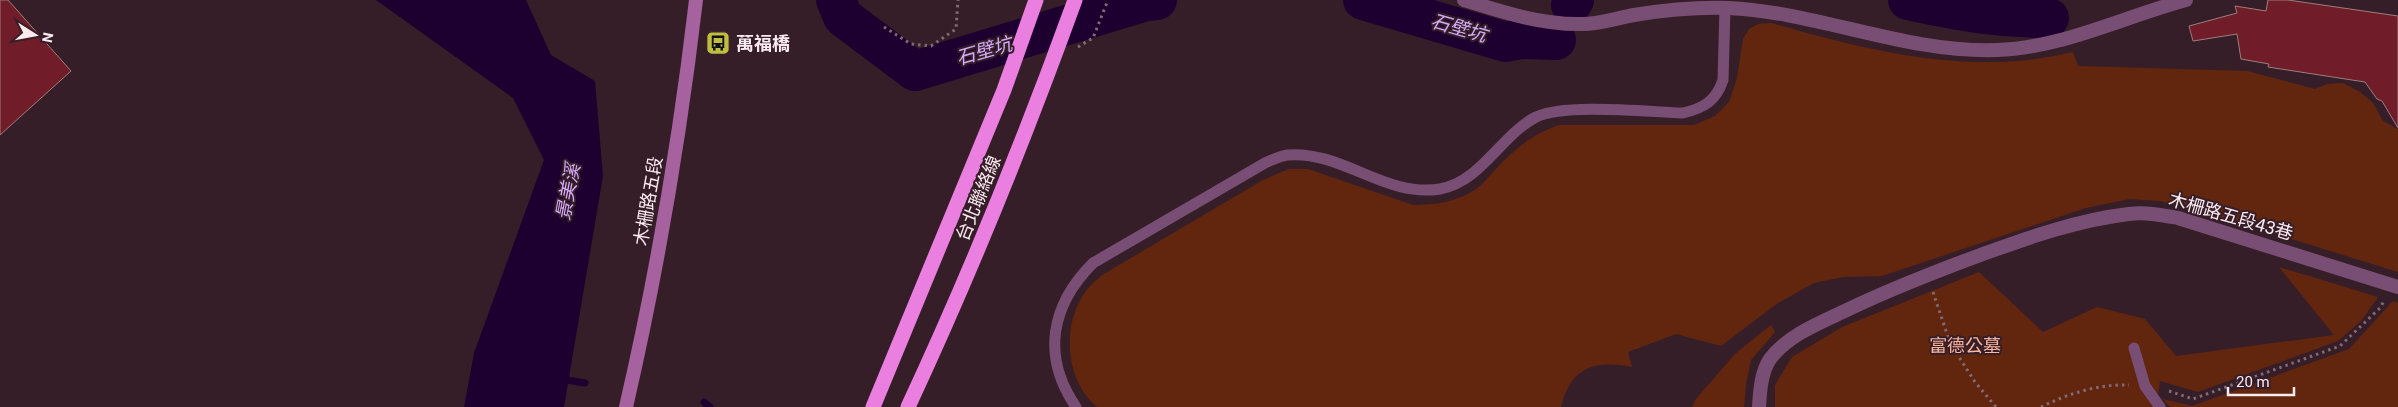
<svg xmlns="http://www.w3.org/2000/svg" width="2398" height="407" viewBox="0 0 2398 407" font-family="Roboto,'Noto Sans TC',sans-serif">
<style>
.green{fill:#62260f}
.water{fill:#1d0030}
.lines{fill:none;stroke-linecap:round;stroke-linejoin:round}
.stream{stroke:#1d0030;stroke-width:7}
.river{stroke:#1d0030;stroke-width:40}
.building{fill:#701c29;stroke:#9d7d7d}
.path{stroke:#806a73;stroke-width:3;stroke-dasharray:2.5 4;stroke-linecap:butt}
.service{stroke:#794e74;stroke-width:11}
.minor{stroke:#794e74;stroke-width:14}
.secondary{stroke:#a6629f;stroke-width:14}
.motorway{stroke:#ea7fe0;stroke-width:15}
.labels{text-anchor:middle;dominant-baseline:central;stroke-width:4;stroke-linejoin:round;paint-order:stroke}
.poi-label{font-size:18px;font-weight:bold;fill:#fbeaf0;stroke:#361e28;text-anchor:start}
.street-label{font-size:18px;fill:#fbeaf0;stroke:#361e28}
.park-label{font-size:18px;fill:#fab59d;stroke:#361e28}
.water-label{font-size:19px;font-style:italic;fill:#d5acfc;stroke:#361e28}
</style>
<rect width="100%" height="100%" fill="#361e28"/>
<!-- green -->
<g class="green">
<path d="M1771,23C1870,51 1971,77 2073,52L2078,66L2247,71L2315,89L2327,84L2343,83L2360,92L2373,103L2383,121L2398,129V272L2214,215L2160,201L2130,199L2086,208L1882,276L1843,277L1814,283L1778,303L1721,346L1676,334L1628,352L1632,367C1594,360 1571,367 1561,407H1097C1065,380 1061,325 1086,291C1090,285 1097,280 1102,275L1263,180L1289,169H1308L1413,205C1433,205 1456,202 1473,191C1482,186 1489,176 1496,169C1516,148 1531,135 1559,125H1694L1715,116L1729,102L1737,78L1743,39L1749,29L1758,24Z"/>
<path d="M2279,267L2378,297L2361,321L2338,341L2198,392L2160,381L2156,407H1775V385L1792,357L1842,327L1979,272L2043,332L2097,307L2145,319L2176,356L2334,335Z"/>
<path d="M2393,301L2398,303V407H2170L2163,399L2192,406L2349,349Z"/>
<path d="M1771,325L1775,332L1751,360L1746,384L1744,407H1692L1696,399L1735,354Z"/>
</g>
<!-- water -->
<path class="water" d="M376,0H526L551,55L595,81L603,176L564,407H464L474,353L544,160L513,98Z"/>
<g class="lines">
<!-- stream -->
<g class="stream">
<path d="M561,379L585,383"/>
<path d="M704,402L710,407"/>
</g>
<!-- river -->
<g class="river">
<path d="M836,0L843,17L915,71L1146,1L1157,0"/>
<path d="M1363,0L1506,42L1521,39L1556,40"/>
<path d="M1908,0C1958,11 1998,18 2049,18"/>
<path d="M1571,5L1574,0"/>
</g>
</g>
<!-- building -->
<g class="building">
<path d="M0,0H8L71,71L0,135Z"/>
<path d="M2268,0H2288L2398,16V128L2382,101L2377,99L2365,82L2268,67L2269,64L2241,59L2237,34L2193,41L2189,26L2237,13L2235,6L2266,11Z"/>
</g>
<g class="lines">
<!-- path -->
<g class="path">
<path d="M884,27L911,44L931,46L956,29L958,0"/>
<path d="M1078,47L1093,38L1108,0"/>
<path d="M1933,292L1950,343L1975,382L1996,407"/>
<path d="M2169,391L2193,399L2340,346L2381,307L2384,300"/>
<path d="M2041,407C2067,394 2098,384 2129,385"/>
</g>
<!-- service -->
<g class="service">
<path d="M2134,348L2145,386L2160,407"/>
<path d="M1076,407C1041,356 1051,305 1093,263L1265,163C1272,160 1280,156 1287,155C1342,150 1385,198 1440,189C1481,182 1501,135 1536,117C1566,103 1648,112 1683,113C1704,108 1716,101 1723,80L1725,8"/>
</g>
<!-- minor -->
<g class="minor">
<path d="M1464,0C1502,12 1542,25 1582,24C1600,24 1617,18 1634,15C1665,10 1697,7 1728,8C1819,12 1904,53 1997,50C2062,48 2123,17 2186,0"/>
<path d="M1759,407C1760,392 1761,372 1770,359C1789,334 1822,322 1849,309C1893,288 1937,271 1983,254C2030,237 2078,220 2129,214C2146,212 2161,215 2178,218L2398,287"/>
</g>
<!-- secondary -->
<path class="secondary" d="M626,407C657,273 680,137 696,0"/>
<!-- motorway -->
<g class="motorway">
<path d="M873,407L1004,90L1036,0"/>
<path d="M908,407C970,274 1025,138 1075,0"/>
</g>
</g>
<!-- icons -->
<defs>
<g id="bus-square" transform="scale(1.25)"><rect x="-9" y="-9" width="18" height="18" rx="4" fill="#c0be41" stroke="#361e28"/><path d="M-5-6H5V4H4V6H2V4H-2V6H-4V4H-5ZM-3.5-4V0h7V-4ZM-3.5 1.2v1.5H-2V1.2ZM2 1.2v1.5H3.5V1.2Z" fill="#111"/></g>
</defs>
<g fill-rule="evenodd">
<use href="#bus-square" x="718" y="43"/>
</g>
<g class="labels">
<!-- poi labels -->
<g class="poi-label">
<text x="736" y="43">萬福橋</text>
</g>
<!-- street labels -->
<g class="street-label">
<text transform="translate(978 198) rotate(-68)">台北聯絡線</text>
<text transform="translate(648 201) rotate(-80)">木柵路五段</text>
<text transform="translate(2231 216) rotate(16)">木柵路五段43巷</text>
</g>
<!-- park labels -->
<g class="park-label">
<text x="1965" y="345">富德公墓</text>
</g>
<!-- water labels -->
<g class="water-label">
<text transform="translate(1459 28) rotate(16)">石壁坑</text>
<text transform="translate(984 51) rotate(-16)">石壁坑</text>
<text transform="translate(568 192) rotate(-79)">景美溪</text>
</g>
</g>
<!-- north arrow -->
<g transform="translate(35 35) rotate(101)" stroke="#361e28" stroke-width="4" paint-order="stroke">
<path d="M0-4L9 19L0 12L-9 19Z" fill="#fbeaf0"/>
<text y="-8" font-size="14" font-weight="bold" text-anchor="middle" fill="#fbeaf0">N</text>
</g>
<!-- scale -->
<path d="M2228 387v8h66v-8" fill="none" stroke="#fbeaf0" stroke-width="2.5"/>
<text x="2236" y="387" font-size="15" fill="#fbeaf0" stroke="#361e28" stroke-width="4" paint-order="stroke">20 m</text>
</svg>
